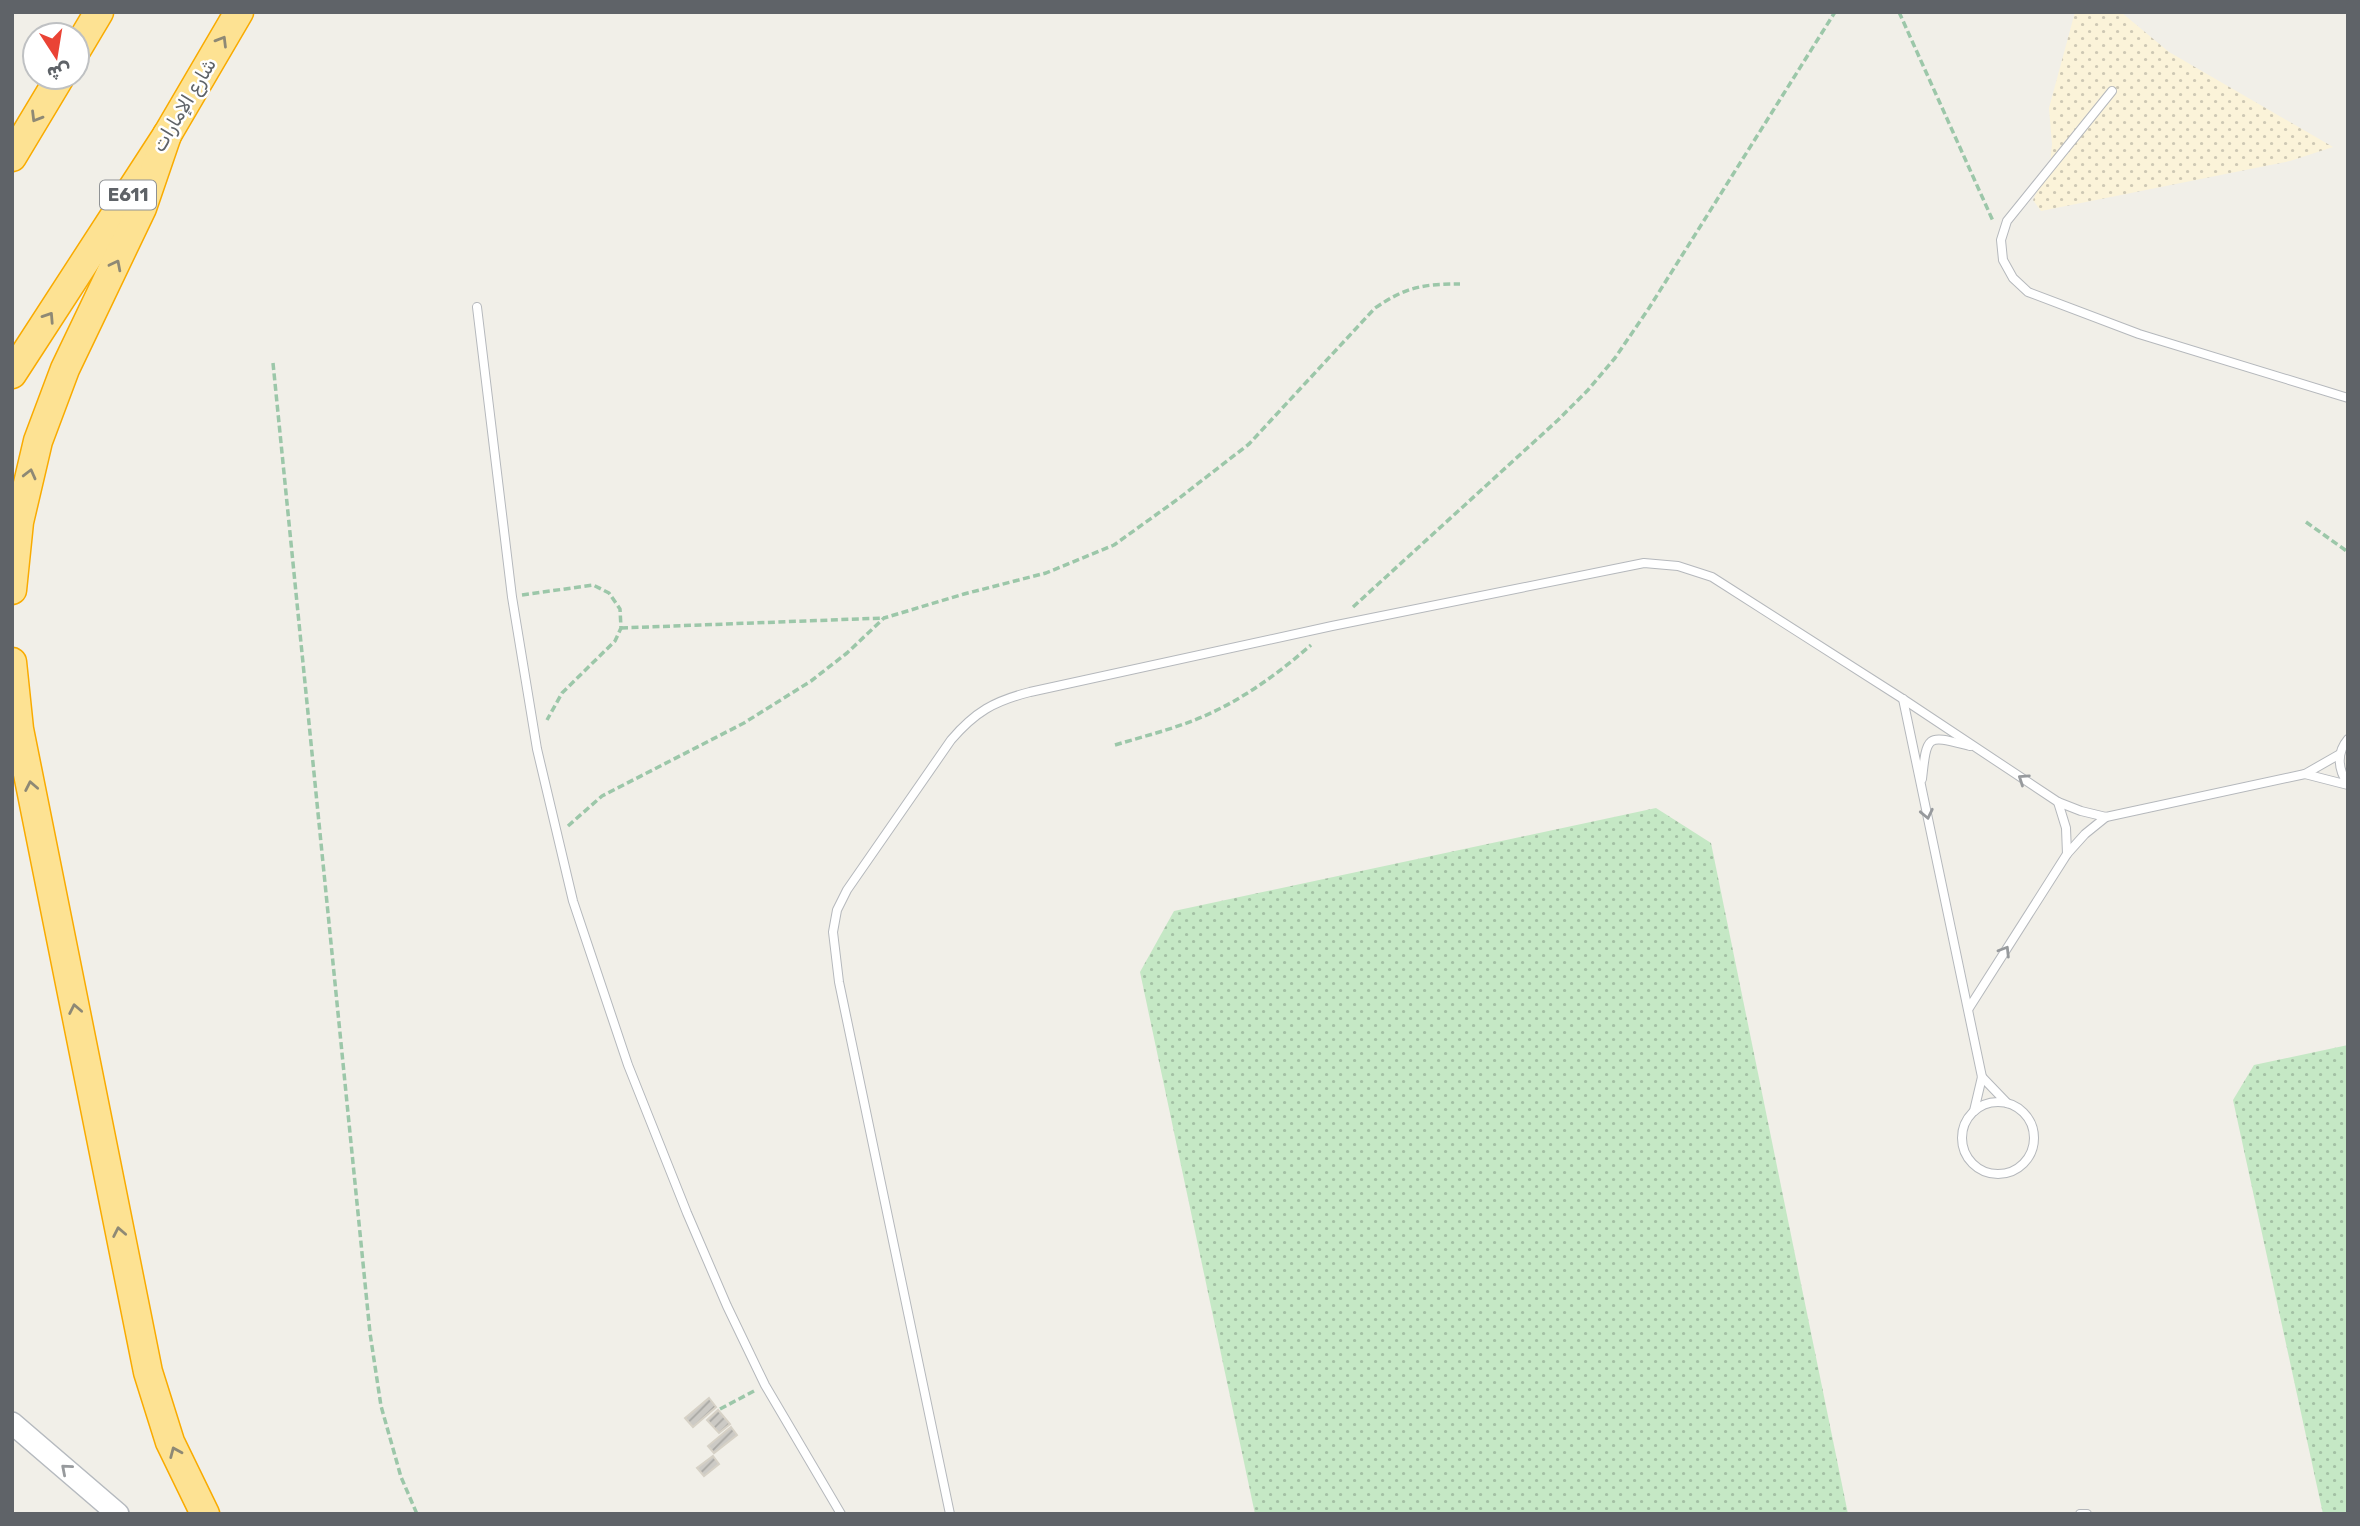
<svg xmlns="http://www.w3.org/2000/svg" width="2360" height="1526" viewBox="0 0 2360 1526" font-family="Rubik,'Noto Sans Arabic',sans-serif">
<style>
.green{fill:url(#green-dots)}
.sand{fill:url(#sand-dots)}
.building{fill:url(#building-hatch);stroke:#d6d1c6;stroke-width:2}
.lines{fill:none;stroke-linecap:round;stroke-linejoin:round}
.lane-casing{stroke:#b5b8bc;stroke-width:10}
.secondary-casing{stroke:#b6babf;stroke-width:24}
.highway-casing{stroke:#f9ab00;stroke-width:31}
.path{stroke:#9cc7a9;stroke-width:3.5;stroke-dasharray:7 3.5;stroke-linecap:butt}
.lane{stroke:#fff;stroke-width:8}
.secondary{stroke:#fff;stroke-width:21}
.highway{stroke:#fde293;stroke-width:28}
.oneway{stroke:#8e8975}
.oneway2{stroke:#979a9d}
.labels{text-anchor:middle;dominant-baseline:central;stroke-width:5;stroke-linejoin:round;paint-order:stroke}
.shield{fill:#fff;stroke:#8f9295;stroke-width:2}
.shield-label{font-size:18px;font-weight:bold;fill:#5f6368}
.street-label{font-size:19px;fill:#5f6368;stroke:#fff}
</style>
<defs>
<pattern id="green-dots" width="8" height="8" patternUnits="userSpaceOnUse" patternTransform="scale(1.75)"><rect width="8" height="8" fill="#c5e8c5"/><path d="M2 2h.1M6 6h.1" fill="none" stroke="#a3c0a4" stroke-width="1.8" stroke-linecap="round"/></pattern>
<pattern id="sand-dots" width="8" height="8" patternUnits="userSpaceOnUse" patternTransform="scale(1.75)"><rect width="8" height="8" fill="#fbf3d9"/><path d="M2 2h.1M6 6h.1" fill="none" stroke="#cec8b4" stroke-width="1.8" stroke-linecap="round"/></pattern>
<pattern id="building-hatch" width="6" height="6" patternUnits="userSpaceOnUse" patternTransform="scale(1.75)"><rect width="6" height="6" fill="#cccac5"/><path d="M-1 1l2-2M0 6l6-6M5 7l2-2" fill="none" stroke="#a9a8a4"/></pattern>
</defs>
<rect width="100%" height="100%" fill="#f1efe8"/>
<!-- green -->
<g class="green">
<path d="M1656,808L1711,843L1848,1514H1255L1140,972L1174,911Z"/>
<path d="M2348,1045V1514H2323L2233,1100L2254,1065Z"/>
</g>
<!-- sand -->
<path class="sand" d="M2075,12L2122,13L2169,52L2333,147L2290,161L2041,211L2033,200L2050,165L2052,144L2049,108Z"/>
<!-- building -->
<g class="building">
<path d="M709,1398L716,1407L693,1427L685,1418Z"/>
<path d="M718,1410L730,1424L719,1433L707,1420Z"/>
<path d="M731,1427L737,1435L714,1453L708,1446Z"/>
<path d="M713,1456L719,1464L704,1476L697,1468Z"/>
</g>
<g class="lines">
<!-- lane casing -->
<g class="lane-casing">
<g id="lane">
<path d="M2112,91L2007,221L2001,240L2003,260L2013,278L2028,292L2139,334L2348,398"/>
<path d="M477,307L512,597L537,749L573,901L628,1065L687,1213L727,1306L765,1385L841,1514"/>
<path d="M1903,699L1982,1077L1974,1111"/>
<path d="M2348,739C2336,753 2338,770 2348,784"/>
<path d="M2305,774L2348,785"/>
<path d="M1922,779C1927,733 1927,735 1970,746"/>
<path d="M2058,802L2066,828L2067,854"/>
<path d="M1969,1008L2067,854L2085,834L2106,817"/>
<path d="M1982,1077L2007,1103"/>
<circle cx="1998" cy="1138" r="36"/>
<path d="M950,1514L839,982L833,932L837,910L847,890L951,740C975,712 994,701 1030,692L1332,626L1644,563L1678,566L1712,577L1903,699L2058,802L2081,811L2106,817L2305,774L2340,754"/>
<path d="M2080,1514H2087"/>
</g>
</g>
<!-- secondary casing -->
<g class="secondary-casing">
<path id="secondary" d="M12,1423L118,1514"/>
</g>
<!-- highway casing -->
<g class="highway-casing">
<g id="highway">
<path d="M77,49L99,12"/>
<path d="M12,157L60,77"/>
<path d="M12,374L167,135L239,12"/>
<path d="M12,590L19,522L38,441L65,369L142,208L167,135"/>
<path d="M12,662L19,729L148,1372L170,1442L205,1514"/>
</g>
</g>
<!-- path -->
<g class="path">
<path d="M1899,12L1993,221"/>
<path d="M273,363L370,1333L381,1406L401,1477L417,1514"/>
<path d="M2306,522L2348,552"/>
<path d="M522,595L593,585L609,593L620,609L621,628L615,641L562,693L547,720"/>
<path d="M1353,607L1558,420L1588,390L1615,358L1649,308L1835,12"/>
<path d="M621,628L884,618"/>
<path d="M1115,745C1148,735 1182,727 1213,712C1249,695 1281,671 1311,645"/>
<path d="M568,826L602,796L744,723L811,681L847,653L884,618L964,594L1046,573L1114,545L1178,499L1249,444L1375,308C1406,287 1422,284 1460,284"/>
<path d="M720,1409L754,1391"/>
</g>
<!-- lane -->
<use href="#lane" class="lane"/>
<!-- secondary -->
<use href="#secondary" class="secondary"/>
<!-- highway -->
<use href="#highway" class="highway"/>
</g>
<!-- one-way arrows -->
<defs><path id="oneway-chevron" d="M-2-3.5L2.5 0L-2 3.5" fill="none" stroke-width="1.6" stroke-linecap="round" stroke-linejoin="round" transform="scale(1.75)"/></defs>
<g class="oneway">
<use href="#oneway-chevron" transform="translate(222 41) rotate(-59)"/>
<use href="#oneway-chevron" transform="translate(36 117) rotate(121)"/>
<use href="#oneway-chevron" transform="translate(116 265) rotate(-63)"/>
<use href="#oneway-chevron" transform="translate(49 317) rotate(-57)"/>
<use href="#oneway-chevron" transform="translate(30 474) rotate(-76)"/>
<use href="#oneway-chevron" transform="translate(31 786) rotate(-101)"/>
<use href="#oneway-chevron" transform="translate(75 1009) rotate(-101)"/>
<use href="#oneway-chevron" transform="translate(119 1232) rotate(-101)"/>
<use href="#oneway-chevron" transform="translate(175 1452) rotate(-113)"/>
</g>
<g class="oneway2">
<use href="#oneway-chevron" transform="translate(2023 779) rotate(-146)"/>
<use href="#oneway-chevron" transform="translate(1927 814) rotate(78)"/>
<use href="#oneway-chevron" transform="translate(2005 951) rotate(-58)"/>
<use href="#oneway-chevron" transform="translate(66 1469) rotate(-139)"/>
</g>
<g class="labels">
<!-- shield labels -->
<rect class="shield" x="100" y="180.5" width="56" height="29" rx="5"/>
<g class="shield-label">
<text x="128" y="195">E611</text>
</g>
<!-- street labels -->
<g class="street-label">
<text transform="translate(184 105) rotate(-59)">شارع الإمارات</text>
</g>
</g>
<!-- border -->
<rect width="2360" height="1526" fill="none" stroke="#5f6368" stroke-width="28"/>
<!-- north arrow -->
<g transform="translate(56 56) rotate(168)"><circle r="33" fill="#ffffff" stroke="#bfc1c3" stroke-width="2"/>
<path d="M0-5L12 26L0 18L-12 26Z" fill="#ea4335"/>
<text y="-10" font-size="19" font-weight="bold" text-anchor="middle" fill="#5f6368">ش</text>
</g>
</svg>
